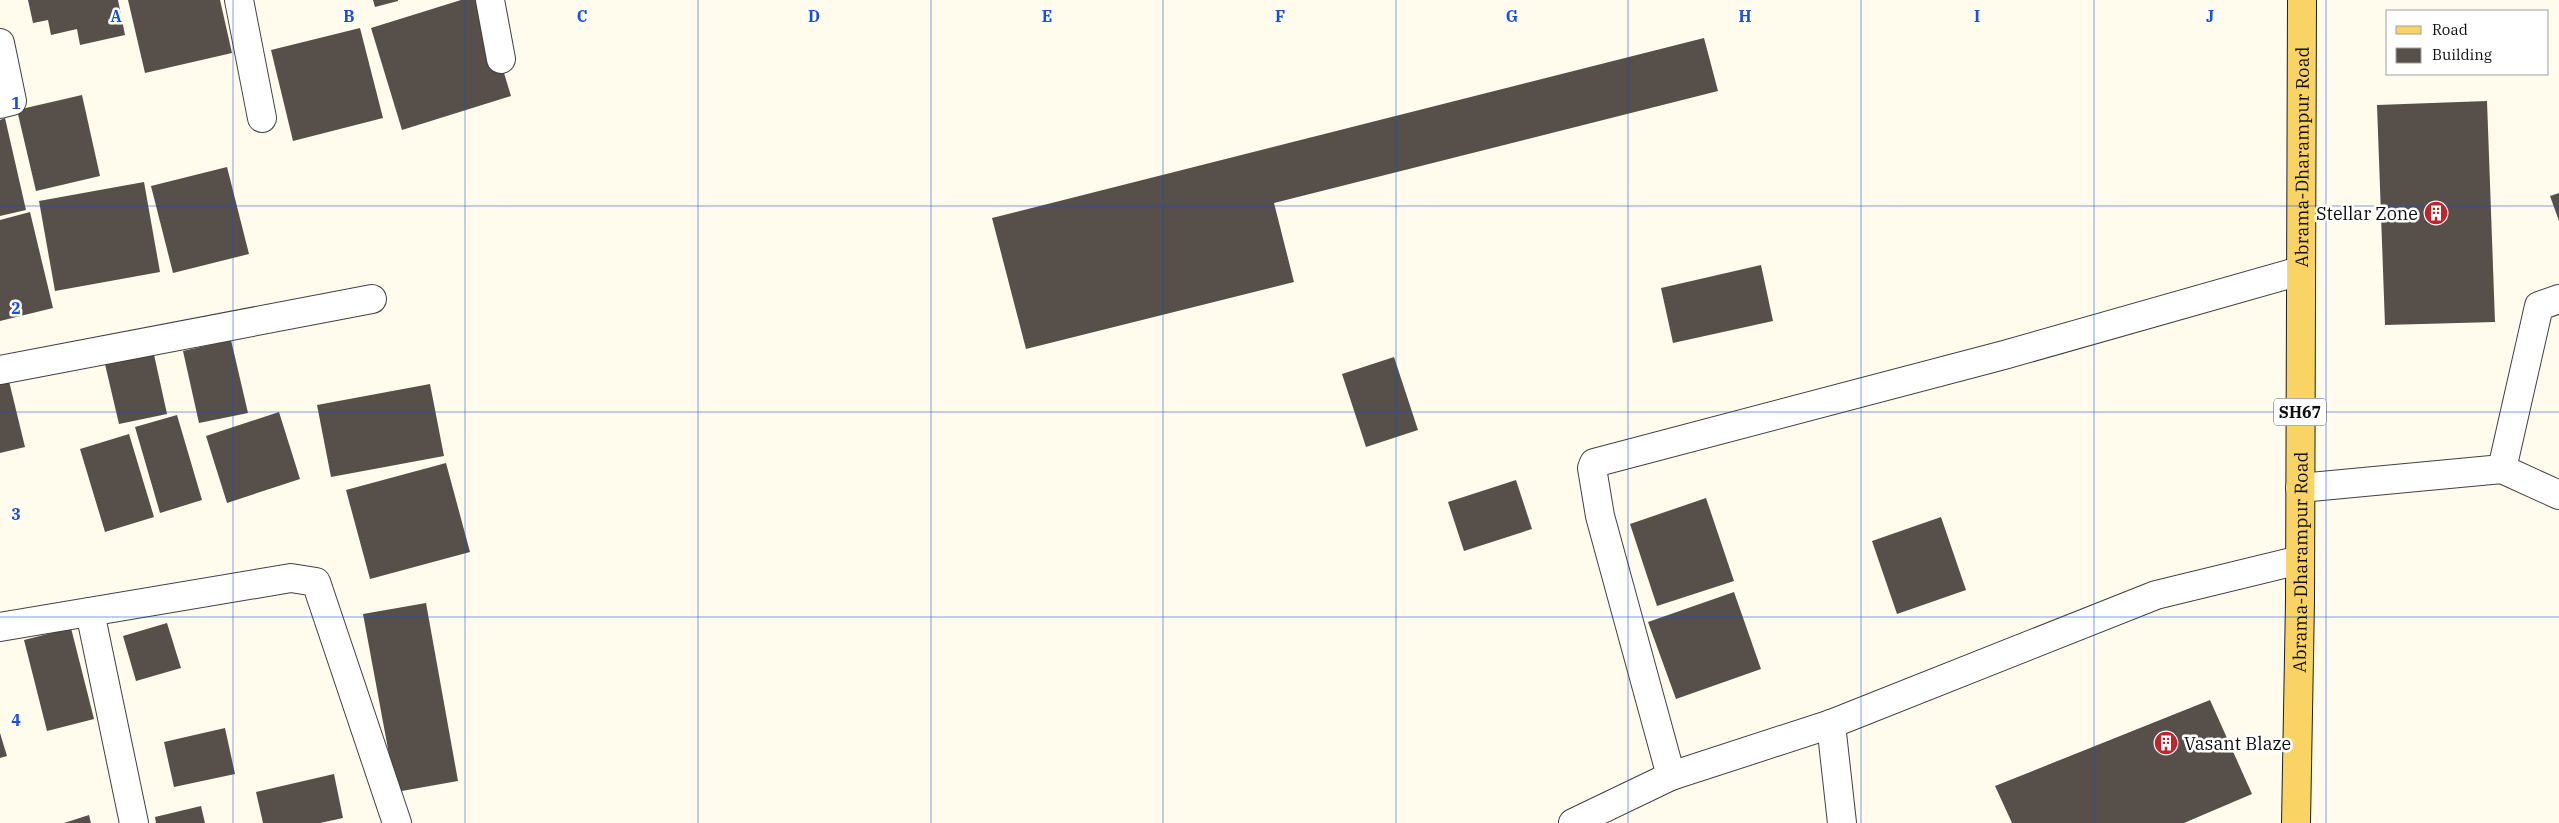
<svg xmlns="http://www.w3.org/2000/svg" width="2559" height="823" viewBox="0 0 2559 823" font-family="'IBM Plex Serif',serif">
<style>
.building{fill:#564f4a}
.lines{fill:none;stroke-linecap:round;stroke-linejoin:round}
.street-casing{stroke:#414141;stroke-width:30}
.primary-casing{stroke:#1f1f1f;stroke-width:30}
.street{stroke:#fff;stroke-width:28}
.primary{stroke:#f9d464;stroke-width:28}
.grid{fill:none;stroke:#1d4ed8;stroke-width:1;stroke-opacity:0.55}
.labels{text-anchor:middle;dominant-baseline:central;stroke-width:5;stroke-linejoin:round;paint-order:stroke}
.shield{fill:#fff;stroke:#565656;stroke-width:1}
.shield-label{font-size:16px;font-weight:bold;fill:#0e0e0e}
.street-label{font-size:18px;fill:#0e0e0e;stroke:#fff}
.poi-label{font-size:18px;fill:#0e0e0e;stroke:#fff;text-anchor:end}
.grid-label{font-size:16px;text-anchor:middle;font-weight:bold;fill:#1d4ed8;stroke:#fff;stroke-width:5;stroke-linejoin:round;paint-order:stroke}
</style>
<rect width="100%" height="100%" fill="#fffcee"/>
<!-- building -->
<g class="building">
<path d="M28,0H118L125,35L80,45L77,29L51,35L48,20L33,23Z"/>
<path d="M128,0H220L232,53L145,73Z"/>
<path d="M373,0H398V1L375,7Z"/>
<path d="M461,0H482L511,96L402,130L371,28Z"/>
<path d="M360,28L383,118L293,141L271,50Z"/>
<path d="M1704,38L1718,91L1274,203L1294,282L1026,349L992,218Z"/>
<path d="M82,95L100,176L36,191L17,110Z"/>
<path d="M2487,101L2495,322L2385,325L2377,105Z"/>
<path d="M5,118L26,210L0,216V120Z"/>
<path d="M227,167L249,254L173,273L151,186Z"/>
<path d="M144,182L160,272L55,291L39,201Z"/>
<path d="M2559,193V221L2550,196Z"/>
<path d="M30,212L53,308L0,321V220Z"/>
<path d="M1761,265L1773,321L1673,343L1661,288Z"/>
<path d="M231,340L248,413L199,423L183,351Z"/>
<path d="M153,350L167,414L119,424L104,360Z"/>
<path d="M1394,357L1418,430L1366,447L1342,374Z"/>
<path d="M8,377L25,447L0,453V378Z"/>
<path d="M430,384L444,456L331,477L317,405Z"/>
<path d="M279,412L300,479L227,503L206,436Z"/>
<path d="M177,415L202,500L160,513L135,427Z"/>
<path d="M129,434L154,517L105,532L80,449Z"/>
<path d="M446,463L470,552L370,579L346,490Z"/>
<path d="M1516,480L1532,529L1464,551L1448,502Z"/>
<path d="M1706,498L1734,581L1657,606L1630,524Z"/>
<path d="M1941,517L1966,590L1897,614L1872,541Z"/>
<path d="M1734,592L1761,669L1676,699L1648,622Z"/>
<path d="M426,603L458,781L396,792L363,614Z"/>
<path d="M167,623L181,668L136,681L123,636Z"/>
<path d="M71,628L94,719L47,731L24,640Z"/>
<path d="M2210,700L2252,794L2184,823H2012L1995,786Z"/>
<path d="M225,728L235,774L174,787L164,742Z"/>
<path d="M0,733L7,756L0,758Z"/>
<path d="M334,774L343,818L320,823H263L256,792Z"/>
<path d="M201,806L205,823H156L155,817Z"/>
<path d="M89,815L91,823H64Z"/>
</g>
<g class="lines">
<!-- street casing -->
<g class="street-casing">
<g id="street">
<path d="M239,0L262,118"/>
<path d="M490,0L501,59"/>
<path d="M0,43L12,101L0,104"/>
<path d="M0,370L372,299"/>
<path d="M2502,469L2539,306L2559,299"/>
<path d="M2300,488L2502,469L2559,495"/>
<path d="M90,612L134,823"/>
<path d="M0,627L291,578L316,582L397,823"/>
<path d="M1831,724L1842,823"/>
<path d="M1671,776L1600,516L1592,468L1594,463L2004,355L2300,271"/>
<path d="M1573,823L1671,776L1831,724L2156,595L2300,560"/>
</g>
</g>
<!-- primary casing -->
<g class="primary-casing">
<g id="primary">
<path id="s1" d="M2296,823L2300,601L2302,0"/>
</g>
</g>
<!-- street -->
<use href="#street" class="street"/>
<!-- primary -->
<use href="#primary" class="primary"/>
</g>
<!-- grid -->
<path class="grid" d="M233,0V823M465,0V823M698,0V823M931,0V823M1163,0V823M1396,0V823M1628,0V823M1861,0V823M2094,0V823M2326,0V823M0,206H2559M0,412H2559M0,617H2559"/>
<!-- icons -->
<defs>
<g id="building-disc" transform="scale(1.25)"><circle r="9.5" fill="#bf242c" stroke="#fff"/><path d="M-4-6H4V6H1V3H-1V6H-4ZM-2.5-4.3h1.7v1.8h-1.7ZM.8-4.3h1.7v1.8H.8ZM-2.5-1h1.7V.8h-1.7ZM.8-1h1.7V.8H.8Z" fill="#fff"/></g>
</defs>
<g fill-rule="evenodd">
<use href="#building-disc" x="2436" y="213"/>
<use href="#building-disc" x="2166" y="743"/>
</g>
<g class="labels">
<!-- shield labels -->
<rect class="shield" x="2274" y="398.5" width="52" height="27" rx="4"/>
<g class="shield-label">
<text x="2300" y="412">SH67</text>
</g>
<!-- street labels -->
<g class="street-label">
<text stroke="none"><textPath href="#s1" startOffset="666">Abrama-Dharampur Road</textPath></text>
<text stroke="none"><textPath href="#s1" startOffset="261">Abrama-Dharampur Road</textPath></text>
</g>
<!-- poi labels -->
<g class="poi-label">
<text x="2418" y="213">Stellar Zone</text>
<text x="2184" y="743" text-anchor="start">Vasant Blaze</text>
</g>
</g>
<g class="grid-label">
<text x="116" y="22">A</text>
<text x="349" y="22">B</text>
<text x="582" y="22">C</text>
<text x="814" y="22">D</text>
<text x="1047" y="22">E</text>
<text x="1280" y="22">F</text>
<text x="1512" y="22">G</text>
<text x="1745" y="22">H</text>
<text x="1977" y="22">I</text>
<text x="2210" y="22">J</text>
<text x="16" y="109">1</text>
<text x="16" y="314">2</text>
<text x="16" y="520">3</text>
<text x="16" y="726">4</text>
</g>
<!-- legend -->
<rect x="2386" y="10" width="162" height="65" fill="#ffffff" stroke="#9f9f9f"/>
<rect x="2396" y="26" width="25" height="8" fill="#f9d464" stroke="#9f9f9f"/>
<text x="2432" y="35" font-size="15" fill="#0e0e0e">Road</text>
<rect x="2396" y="48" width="25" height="15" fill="#564f4a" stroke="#9f9f9f"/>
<text x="2432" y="60" font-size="15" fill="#0e0e0e">Building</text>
</svg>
